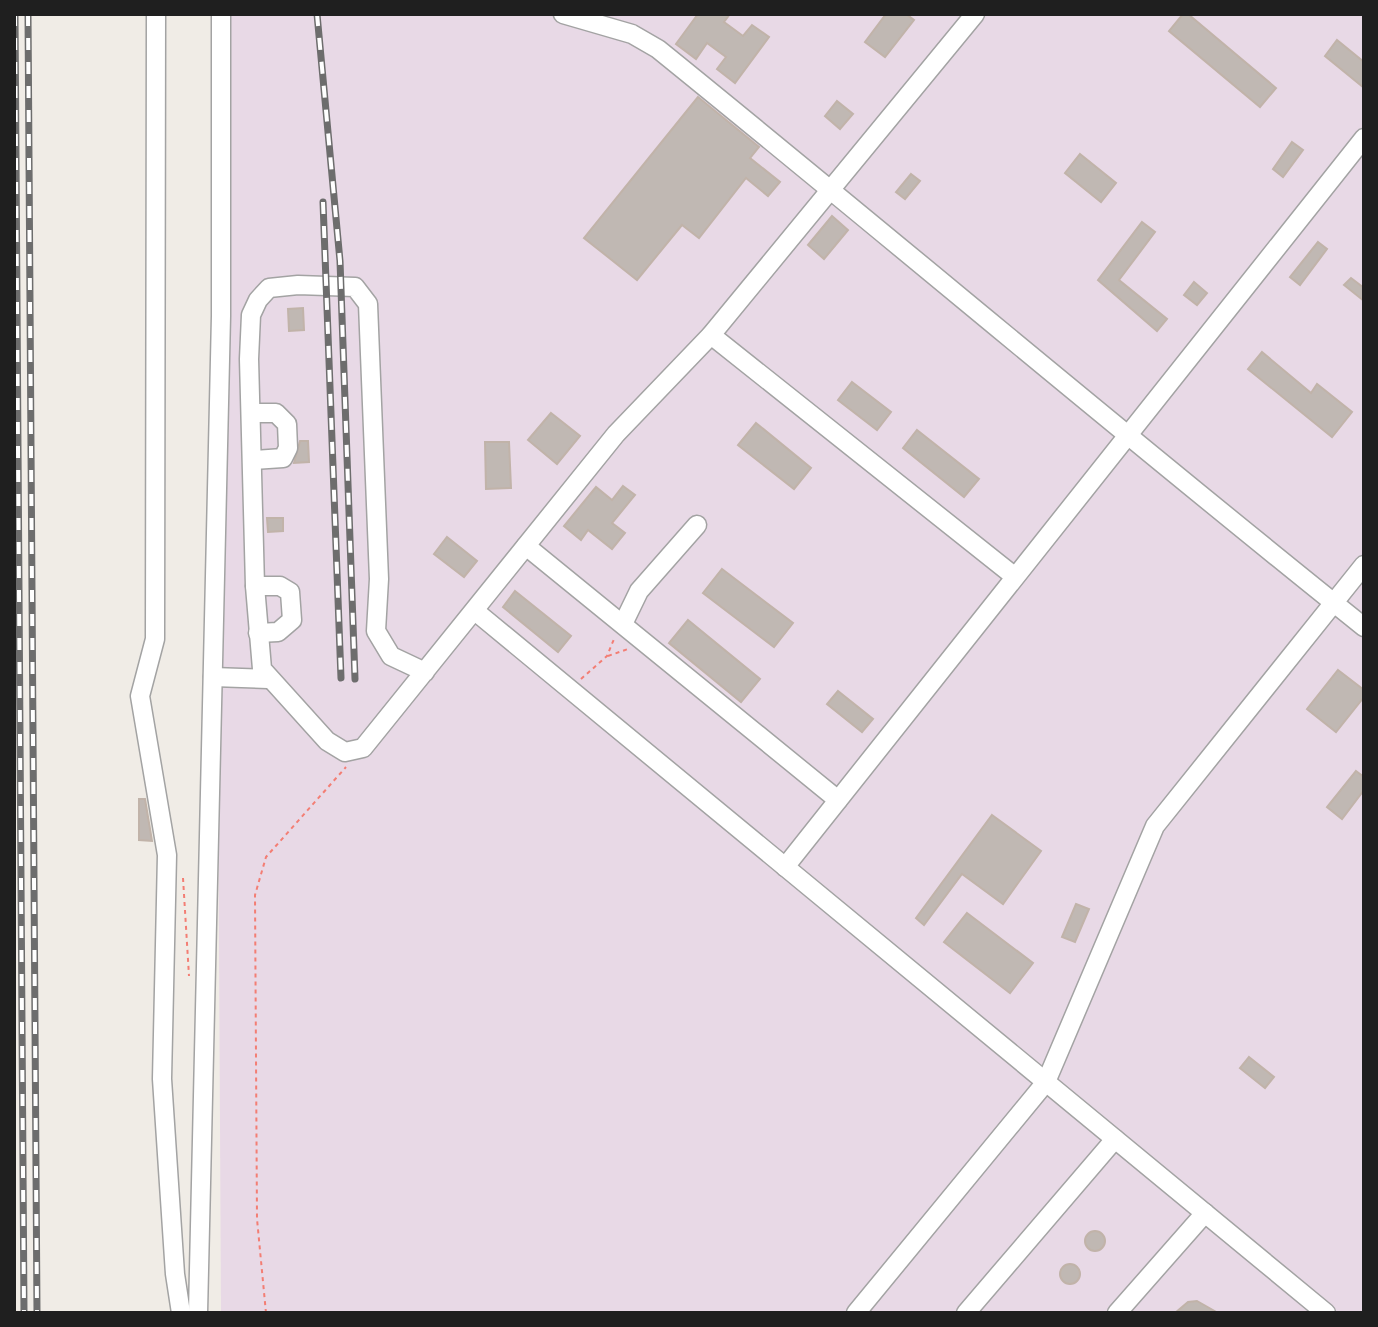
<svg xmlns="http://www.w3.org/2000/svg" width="1378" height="1327" viewBox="0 0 1378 1327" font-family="'Source Sans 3',sans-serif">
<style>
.industrial{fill:#e8d9e6}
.building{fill:#c0b8b3;stroke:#c1b3a9;stroke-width:2}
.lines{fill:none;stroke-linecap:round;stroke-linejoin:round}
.minor-casing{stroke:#a3a3a3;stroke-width:21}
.path{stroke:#f37e74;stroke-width:2;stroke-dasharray:4 4;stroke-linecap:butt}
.minor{stroke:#fff;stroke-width:18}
.rail-casing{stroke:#6d6d6d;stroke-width:7}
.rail{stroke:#fff;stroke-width:4;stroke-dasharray:12;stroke-linecap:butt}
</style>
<rect width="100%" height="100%" fill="#f0ece6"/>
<!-- industrial -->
<path class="industrial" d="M214,14H1364V1313H221Z"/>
<!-- building -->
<g class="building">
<path d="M698,14H730L724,22L743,36L752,25L769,37L735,83L717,69L726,57L707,43L696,59L676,44Z"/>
<path d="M886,14H906L914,20L885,57L865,42Z"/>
<path d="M1183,14H1188L1276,88L1260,107L1169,31Z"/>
<path d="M1337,40L1364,62V88L1325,56Z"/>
<path d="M698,97L759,147L750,158L780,182L768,196L746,178L699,238L682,225L637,280L584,238Z"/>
<path d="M837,101L853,114L840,129L825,116Z"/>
<path d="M1292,142L1303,150L1283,177L1273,169Z"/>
<path d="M1080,154L1116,183L1101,202L1065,173Z"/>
<path d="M911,174L920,181L905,199L896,192Z"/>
<path d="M832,216L848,230L824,259L808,245Z"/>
<path d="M1142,222L1155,232L1119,280L1167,319L1157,331L1098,280Z"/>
<path d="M1318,242L1327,249L1300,285L1290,277Z"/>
<path d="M1351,278L1364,288V301L1344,285Z"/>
<path d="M1194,282L1207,293L1197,305L1184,295Z"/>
<path d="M303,308L304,330L289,331L288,309Z"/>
<path d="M1262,352L1311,393L1317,384L1352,412L1332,437L1248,369Z"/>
<path d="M852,382L891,412L877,430L838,400Z"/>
<path d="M551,413L580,436L557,464L528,440Z"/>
<path d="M756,423L811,468L794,489L738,445Z"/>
<path d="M917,430L979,479L964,497L903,448Z"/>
<path d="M300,441H308L309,462L294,463Z"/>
<path d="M485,442H509L511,488L486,489Z"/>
<path d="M623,486L635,495L612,523L625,533L612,549L588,530L581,540L564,526L596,487L612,500Z"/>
<path d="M267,518H283V531L268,532Z"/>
<path d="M447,537L477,561L464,577L434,554Z"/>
<path d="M722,569L793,623L774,647L703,593Z"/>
<path d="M515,591L571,636L558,652L503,607Z"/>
<path d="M688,620L760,679L741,702L669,643Z"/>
<path d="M1338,670L1364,690V697L1336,732L1307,709Z"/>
<path d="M838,691L873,719L862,732L827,704Z"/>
<path d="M1356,771L1364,777V790L1342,819L1327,807Z"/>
<path d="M139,799H145L152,841L139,840Z"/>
<path d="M992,815L1041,851L1003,904L962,874L924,925L916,918Z"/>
<path d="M1076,904L1089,909L1075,942L1062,937Z"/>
<path d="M967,913L1033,963L1010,993L944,942Z"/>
<path d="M1249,1057L1274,1077L1265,1088L1240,1068Z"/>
<circle cx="1095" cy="1241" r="10"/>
<circle cx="1070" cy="1274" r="10"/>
<path d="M1197,1301L1218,1313H1175L1188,1302Z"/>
</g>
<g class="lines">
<!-- minor casing -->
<g class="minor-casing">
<g id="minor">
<path d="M156,14L155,639L140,696L167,855L162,1079L175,1274L181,1313"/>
<path d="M563,14L632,34L658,49C894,240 1126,437 1364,627"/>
<path d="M711,335L1014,576"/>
<path d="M252,413H276L287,424L288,448L283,458L253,460"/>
<path d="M526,546L838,800"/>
<path d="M255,586H280L290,592L292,620L278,632L258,633"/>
<path d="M475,611L1326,1313"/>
<path d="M623,624L639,591L697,525"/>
<path d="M425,672L391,656L376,631L379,579L368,304L355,287L298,285L269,288L258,300L251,315L249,359L255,586L262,669L327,741L345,752L363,748L616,434L711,335L975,14"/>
<path d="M213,677L268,679"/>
<path d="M785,867L1364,138"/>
<path d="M198,1313L221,316V14"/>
<path d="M856,1313L1046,1082L1155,826L1364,565"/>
<path d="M966,1313L1115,1139"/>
<path d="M1117,1313L1205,1213"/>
</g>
</g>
<!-- path -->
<g class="path">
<path d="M608,656L628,649"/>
<path d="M581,679L607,656L614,639"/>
<path d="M183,878L189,976"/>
<path d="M266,1313L257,1219L255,895L266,857L346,767"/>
</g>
<!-- minor -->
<use href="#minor" class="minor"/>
<!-- rail casing -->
<g class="rail-casing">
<g id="rail">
<path d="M15,14L24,1313"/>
<path d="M28,14L37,1313"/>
<path d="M317,14L340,261L355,679"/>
<path d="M323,202L341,678"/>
</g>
</g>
<!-- rail -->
<use href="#rail" class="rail"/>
</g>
<!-- border -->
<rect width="1378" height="1327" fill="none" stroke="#1f1f1f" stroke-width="32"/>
</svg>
